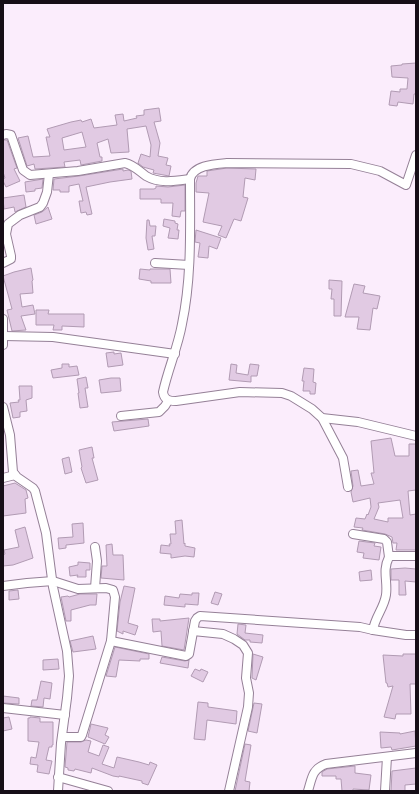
<svg xmlns="http://www.w3.org/2000/svg" width="419" height="794" viewBox="0 0 419 794" font-family="'Open Sans',sans-serif">
<style>
.building{fill:#e1cae3;stroke:#b19bb3;fill-rule:evenodd}
.lines{fill:none;stroke-linecap:round;stroke-linejoin:round}
.minor-casing{stroke:#958097;stroke-width:10}
.minor{stroke:#fff;stroke-width:8}
</style>
<rect width="100%" height="100%" fill="#fbedfc"/>
<!-- building -->
<g class="building">
<path d="M416,63V94H414L413,104L398,102L397,106L389,105L391,91L400,92V89H407L408,78L392,77L391,66L402,65V64Z"/>
<path d="M159,108L161,121L154,122L160,143L158,156L168,158L166,165L171,166L169,176L153,173L154,170L143,167L138,163L141,154L150,157L151,145L146,126L127,129L129,152L111,153L108,139L97,143L100,157H102V161L81,165L80,160L64,162L65,167L35,169L34,164L27,166L18,138L28,136L33,157L50,156L46,137H50L47,129L71,122L81,120L82,122L91,119L94,128L117,125L115,115L123,114L124,121L137,118L136,116L144,115V110ZM82,132L86,147L64,150L62,138Z"/>
<path d="M3,140H7L17,168L14,169L20,181L6,187L3,181V179L5,178L3,172Z"/>
<path d="M227,168L256,169L255,180L245,178L243,197L248,198L241,221L234,219L226,238L218,235L222,226L203,222L209,193L196,192V183L198,176H207V171Z"/>
<path d="M123,169V171L128,170L131,171L132,179L110,182L86,187L92,214L87,215L86,212L81,213L79,201H83L79,184L69,186V192H60V190H53L54,179L79,176Z"/>
<path d="M43,179L42,188L35,189V191L26,192L25,182Z"/>
<path d="M185,185V211H181L180,217L172,216L173,203H161V199H140V189H154L156,188V186L168,187Z"/>
<path d="M24,195L26,207L15,212L14,207L4,209L3,198Z"/>
<path d="M48,207L52,219L36,224L34,215L42,212Z"/>
<path d="M164,219L175,221V223L178,224L177,230H179L178,239L168,238L170,228L163,226Z"/>
<path d="M147,220H149L150,226H156L155,236H152L154,249L148,250L146,238Z"/>
<path d="M196,230L221,238L217,249L209,246L208,258L198,257L200,243L195,242Z"/>
<path d="M31,268L33,280L32,281L33,293L20,294L22,307L33,305L35,314L21,316L26,330L12,331L7,310L12,309L3,276L14,272Z"/>
<path d="M140,269L150,270V269H170L171,283H151V281L139,279Z"/>
<path d="M329,280L342,281L341,316H334V299H331L332,289H329Z"/>
<path d="M354,284L365,286L363,293L380,296L377,309L373,308L370,330L357,329L359,317H345Z"/>
<path d="M36,310H49L48,314H84V327L62,326V330H53L54,325H36Z"/>
<path d="M114,352V354L121,353L123,365L108,367L106,353Z"/>
<path d="M62,364H69V367L77,366L79,375L53,378L51,370L62,368Z"/>
<path d="M231,364L237,365L236,373L248,375L250,364L259,365L257,376H251V382L229,380Z"/>
<path d="M304,368L314,369L313,382L316,383L315,394H310V391H303L304,381H302Z"/>
<path d="M86,377L88,388H85L88,407L80,408L78,393H79L77,379Z"/>
<path d="M111,378H120L121,391L101,393L99,380Z"/>
<path d="M19,386H32V398L26,400L27,411L20,412V417L13,418L10,403L19,402L18,400H20Z"/>
<path d="M148,419L149,426L114,431L112,422Z"/>
<path d="M391,438L395,456H409V444H416V490L408,491L410,515L416,514V550H396L397,543H393L392,537L385,534L362,530L363,528L354,527L356,518L365,519L367,514L368,515L371,507L370,498L353,502L351,492L353,486L351,471L358,470L361,486L374,484L371,473H374L371,441ZM400,500L403,518H388V522L374,519L379,507L378,503Z"/>
<path d="M92,447L94,458H92L98,480L86,483L81,468L82,467L79,450Z"/>
<path d="M69,457L72,472L65,474L62,459Z"/>
<path d="M15,483L26,490L28,498L25,499L26,513L3,516V486Z"/>
<path d="M182,520L184,544L185,543V546L195,548L194,557L185,556L171,558V554L160,553L161,545L170,546L169,544H171L170,534H176L175,521Z"/>
<path d="M83,523L84,543L66,545V548L59,549L58,538L73,537L72,524Z"/>
<path d="M25,527L33,558L13,565L3,566V555L5,554L4,550L19,547L15,530Z"/>
<path d="M359,541L375,543L374,546L381,547L379,560L363,558L364,553L357,552Z"/>
<path d="M112,544L113,555H123L124,580L101,578L102,566H107L106,545Z"/>
<path d="M78,562L90,563V570H86V577H77L78,575L70,576L69,567L78,565Z"/>
<path d="M405,568L416,569V582L405,581L406,595H399V580H391V569Z"/>
<path d="M371,570L372,580L360,581L359,572Z"/>
<path d="M124,586L135,588L128,623L138,626L135,635L123,631V634L117,631L120,602Z"/>
<path d="M18,590L19,599L9,600V591Z"/>
<path d="M215,592L222,594L218,605L211,603Z"/>
<path d="M192,593H199L198,605L185,604V607L164,605L165,596L179,598L180,594L192,595Z"/>
<path d="M80,594H97L96,605H90L71,610V621H66L61,597L68,596L69,597Z"/>
<path d="M189,618L184,650L162,646L161,631L153,632L152,619H160V621Z"/>
<path d="M238,624L246,625L245,633L263,635L262,643L250,642V640H245L237,634Z"/>
<path d="M93,636L96,649L73,652L70,641Z"/>
<path d="M115,647L149,654V659H140V661L119,660L116,677L106,676Z"/>
<path d="M253,654L263,657L256,680L252,678Z"/>
<path d="M403,654H416V684H410L411,714H396L395,719L384,717L393,686L388,687L387,683H386L383,655L403,656Z"/>
<path d="M162,657L185,661L189,660L188,668L160,663Z"/>
<path d="M58,659L59,669L43,670V660Z"/>
<path d="M195,669L200,671L201,669L208,672L203,682L191,676Z"/>
<path d="M41,681L52,683L50,699L44,698L43,707L31,706L32,700H37Z"/>
<path d="M3,696L19,698V704L3,703Z"/>
<path d="M198,702L208,703V707L237,711L236,724L207,720L205,740L194,739Z"/>
<path d="M254,703L262,704L257,733L248,731Z"/>
<path d="M9,717L12,729L3,731V718Z"/>
<path d="M30,717L40,718V722H53V745H52V747H49L46,760L52,761L49,774L37,772L38,765L30,764L31,757L36,758L39,742L28,741V718H30Z"/>
<path d="M91,724L108,728L105,735L109,737L105,744L88,737Z"/>
<path d="M415,731L416,746L392,750L391,747L381,748L380,732L400,733V734Z"/>
<path d="M86,740L91,741L88,752L99,756L103,745L109,747L102,764L114,768L117,757L139,762L149,765L150,762L157,765L148,785L142,783V781L119,776V777L113,776L92,768L91,773L75,769L74,771L68,770V768L65,767L67,742H81Z"/>
<path d="M245,744L251,745L245,781L250,782L249,791H235Z"/>
<path d="M355,766V773L371,775L369,790L353,789V791H342L341,779H336V776H322V772L327,769Z"/>
<path d="M416,768V784L405,785V791H391L392,771Z"/>
</g>
<g class="lines">
<!-- minor casing -->
<g class="minor-casing">
<g id="minor">
<path d="M3,135L6,134L11,135L23,170L30,175L78,171L125,163C134,165 139,171 146,176C160,184 175,181 190,179"/>
<path d="M416,155L406,185L380,171L351,164L227,163C215,164 193,165 190,179C190,227 192,277 182,324C178,347 168,369 163,392C164,400 169,401 176,401L240,392L282,393L291,396L312,409L322,418L358,422L416,436"/>
<path d="M3,263L11,259V256L6,234L8,224L20,215L40,207L43,203L47,192L49,174"/>
<path d="M155,263L189,265"/>
<path d="M3,319V345"/>
<path d="M4,336L53,337L175,354"/>
<path d="M3,407L10,435L13,472L17,477L33,488L35,491L46,533L53,587L67,651L69,676L67,698L61,743L58,791"/>
<path d="M121,416L159,412L165,406L168,401"/>
<path d="M322,418L343,458L348,487"/>
<path d="M3,478L15,475"/>
<path d="M353,534L384,539L387,542L389,557"/>
<path d="M95,547L97,561L95,588"/>
<path d="M3,586L27,583L53,581L78,589L106,588L113,590L115,597L111,641L82,735L81,737H62"/>
<path d="M373,630L406,635H416"/>
<path d="M193,631L223,634L234,639L243,645L248,653L246,678L249,693L248,707L229,791"/>
<path d="M111,641L186,656L189,654L195,621L197,618L200,616L360,627L373,630C375,617 384,608 386,595C388,581 382,571 389,557L392,556H416"/>
<path d="M3,708L65,715"/>
<path d="M58,777L108,791"/>
<path d="M308,791C312,778 312,769 326,764L416,753"/>
<path d="M385,791L387,757"/>
</g>
</g>
<!-- minor -->
<use href="#minor" class="minor"/>
</g>
<!-- border -->
<rect width="419" height="794" fill="none" stroke="#160e17" stroke-width="8"/>
</svg>
